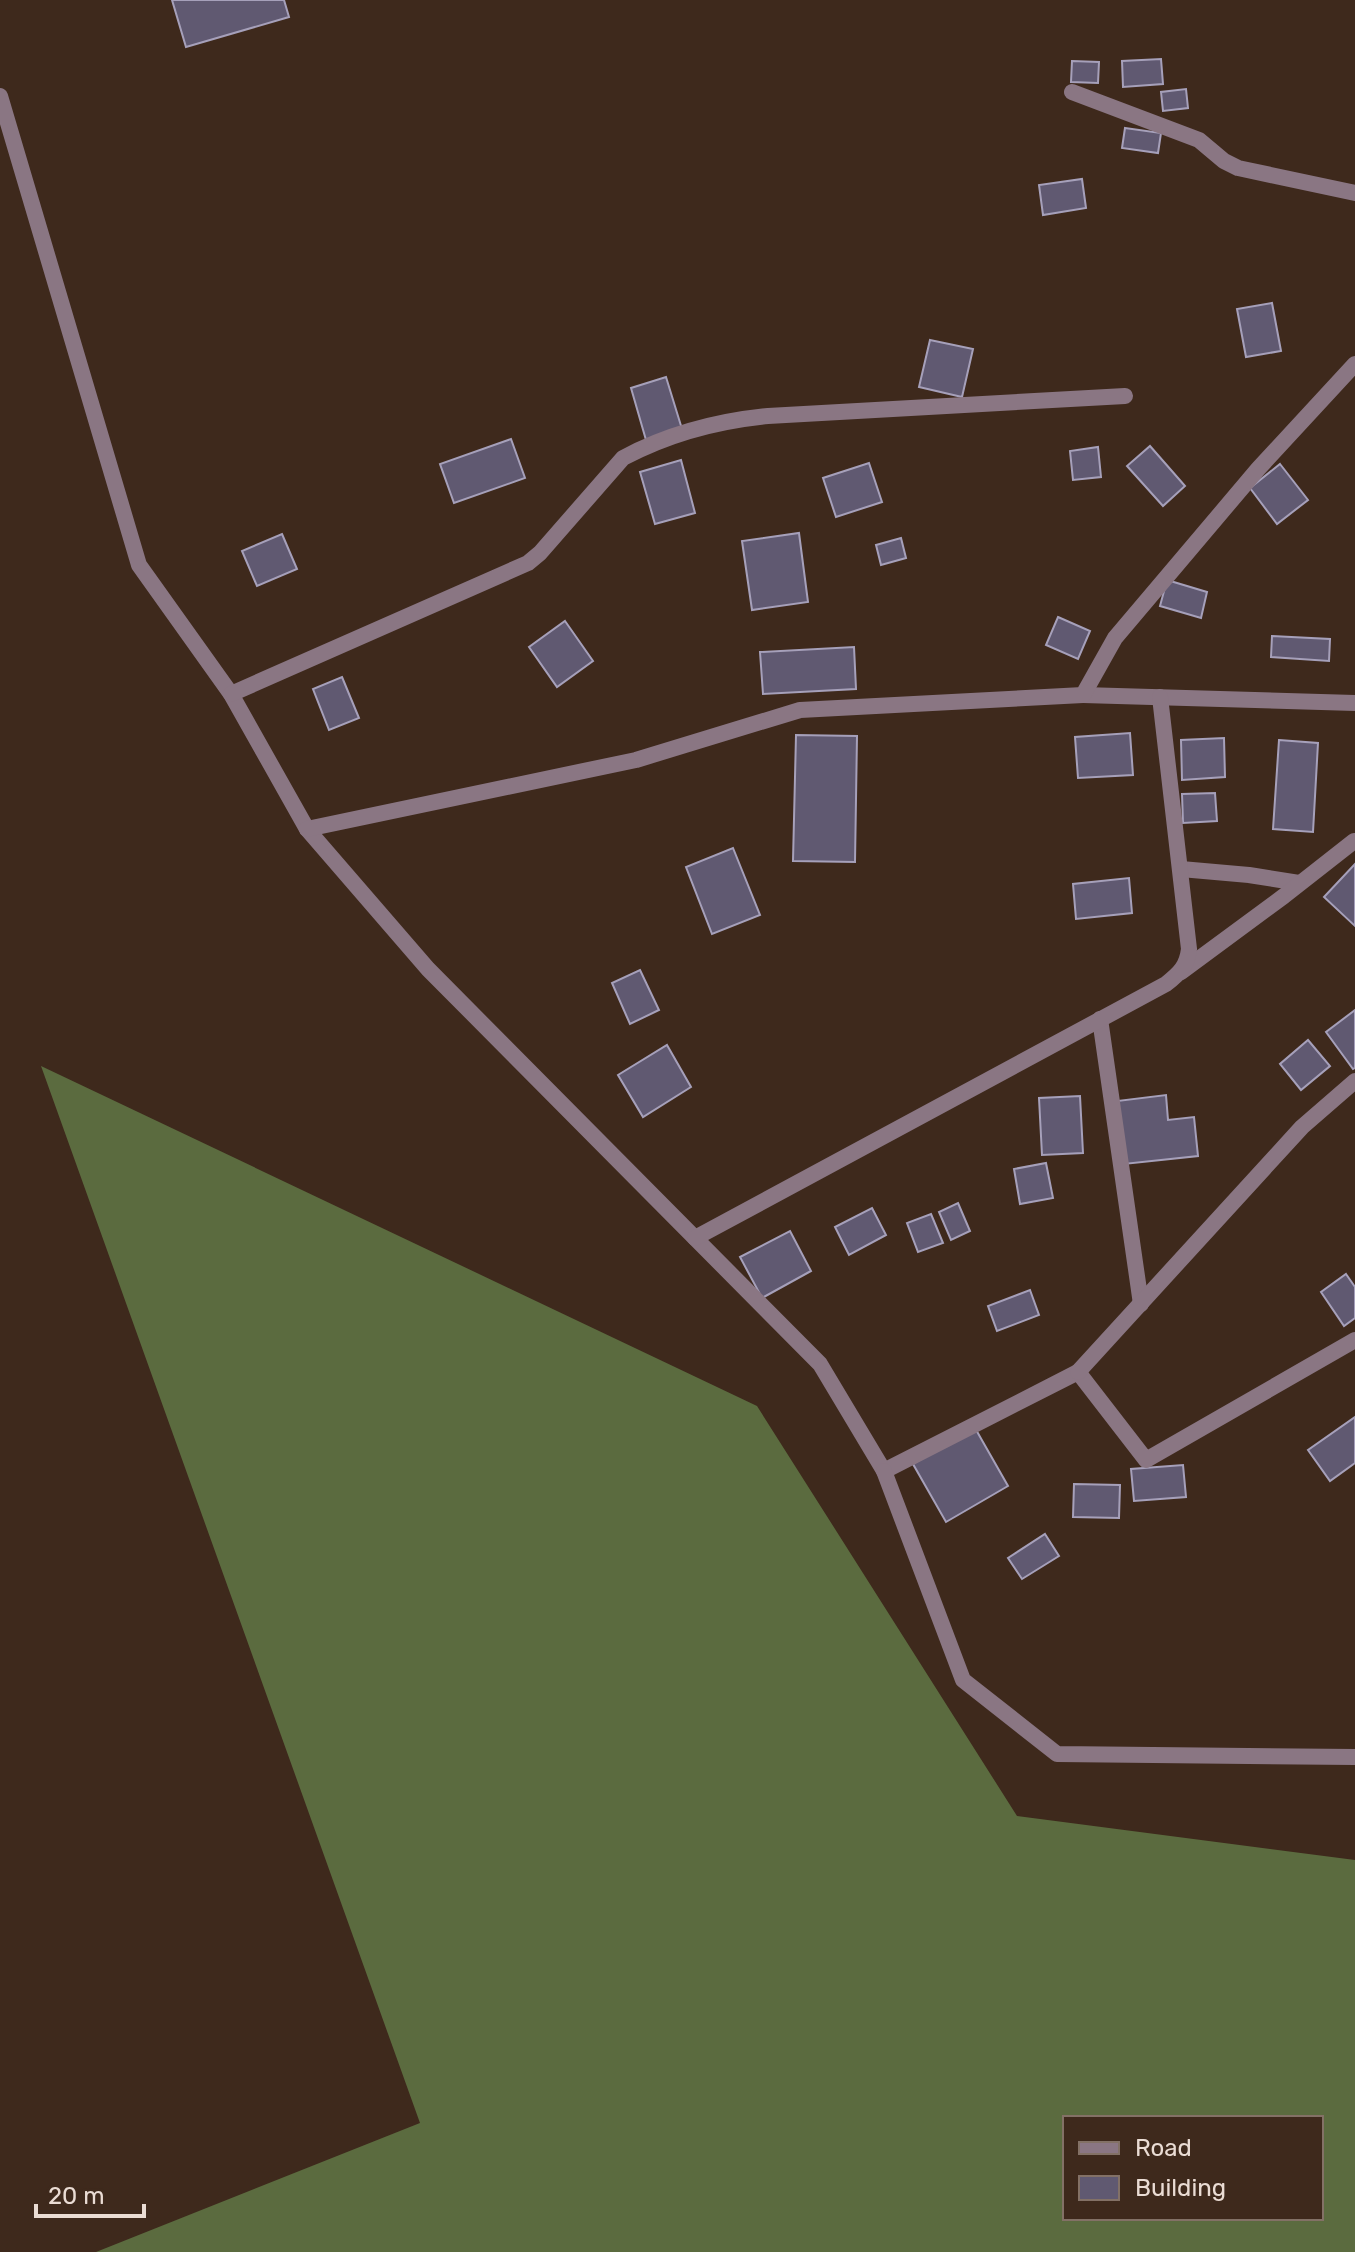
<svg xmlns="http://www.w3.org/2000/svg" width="1355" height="2252" viewBox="0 0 1355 2252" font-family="Rubik,sans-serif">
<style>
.forest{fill:#5b6b3f;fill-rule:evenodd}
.building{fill:#605971;stroke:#a6a0ba;stroke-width:2}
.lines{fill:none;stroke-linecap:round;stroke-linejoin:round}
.minor{stroke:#8a7683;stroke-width:16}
</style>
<rect width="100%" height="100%" fill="#3e291c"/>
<!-- forest -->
<path class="forest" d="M41,1066L757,1406L1017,1816L1355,1860V2252H96L420,2123ZM1065,2118H1321V2218H1065Z"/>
<!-- building -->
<g class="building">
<path d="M172,0H284L289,17L186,47Z"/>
<path d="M1161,59L1163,84L1123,87L1122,61Z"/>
<path d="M1072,61L1099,62L1098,83L1071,82Z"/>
<path d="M1186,89L1188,108L1163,111L1161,92Z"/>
<path d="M1125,128L1161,133L1158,153L1122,148Z"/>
<path d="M1082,179L1086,208L1043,215L1039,185Z"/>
<path d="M1272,303L1281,351L1246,357L1237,309Z"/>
<path d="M930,340L973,349L962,397L919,387Z"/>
<path d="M666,377L682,429L646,440L631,388Z"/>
<path d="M511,439L525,478L454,503L440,464Z"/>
<path d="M1150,446L1185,486L1163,506L1127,466Z"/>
<path d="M1098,447L1101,477L1073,480L1070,451Z"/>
<path d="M681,460L695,513L655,524L640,472Z"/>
<path d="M869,463L882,502L836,517L823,478Z"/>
<path d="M1280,464L1308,500L1277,524L1250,488Z"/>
<path d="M799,533L808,602L752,610L742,541Z"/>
<path d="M282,534L297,569L257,586L242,551Z"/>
<path d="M901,538L906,558L881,565L876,545Z"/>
<path d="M1167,580L1207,592L1201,618L1160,606Z"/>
<path d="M1058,617L1090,631L1078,659L1046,645Z"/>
<path d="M565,621L593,661L557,687L529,647Z"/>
<path d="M1272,636L1330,639L1329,661L1271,657Z"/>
<path d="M854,647L856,689L763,694L760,652Z"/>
<path d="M342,677L359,718L329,730L313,689Z"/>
<path d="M1130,733L1133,775L1078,778L1075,737Z"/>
<path d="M796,735L857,736L855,862L793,861Z"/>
<path d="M1224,738L1225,777L1182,780L1181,740Z"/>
<path d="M1279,740L1318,743L1313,832L1273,829Z"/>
<path d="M1215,793L1217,821L1183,823L1182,794Z"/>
<path d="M733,848L760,915L712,934L686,867Z"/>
<path d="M1355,864V926L1324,897Z"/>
<path d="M1129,878L1132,913L1076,919L1073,884Z"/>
<path d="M640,970L659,1010L630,1024L612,983Z"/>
<path d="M1355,1010V1068L1353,1069L1326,1032Z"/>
<path d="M1308,1040L1330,1066L1301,1090L1280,1064Z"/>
<path d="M667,1045L691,1087L643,1117L618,1075Z"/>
<path d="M1166,1095L1168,1120L1194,1117L1198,1156L1124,1164L1117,1101Z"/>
<path d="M1080,1096L1083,1153L1042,1155L1039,1098Z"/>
<path d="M1046,1163L1053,1198L1020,1204L1014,1169Z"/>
<path d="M958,1203L970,1231L951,1240L939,1212Z"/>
<path d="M872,1208L886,1235L849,1255L835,1227Z"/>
<path d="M931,1214L943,1243L918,1252L907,1223Z"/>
<path d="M790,1231L811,1271L762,1298L740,1257Z"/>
<path d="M1346,1274L1355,1287V1318L1344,1326L1321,1292Z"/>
<path d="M1030,1290L1039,1315L997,1331L988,1306Z"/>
<path d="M1355,1417V1463L1330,1481L1308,1450Z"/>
<path d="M975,1428L1008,1486L946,1522L913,1464Z"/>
<path d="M1183,1465L1186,1497L1134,1501L1131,1469Z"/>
<path d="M1074,1484L1120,1485L1119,1518L1073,1517Z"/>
<path d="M1045,1534L1059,1556L1022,1579L1008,1558Z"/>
</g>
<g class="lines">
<!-- minor -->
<g class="minor">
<path d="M1072,92L1199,140L1224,161L1238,168L1355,193"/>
<path d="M0,96L139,565L231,694L307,829L428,969L820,1364L884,1471L1078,1372L1146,1460L1355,1340"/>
<path d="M231,694L528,563L540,553L623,458C668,434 717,421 768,416L1125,396"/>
<path d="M1083,695L1355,703"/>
<path d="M307,829L636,760L800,710L1083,695L1115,638L1258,469L1355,364"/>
<path d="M1181,869L1249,875L1299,883"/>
<path d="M1181,972L1284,896L1354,841"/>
<path d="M1100,1019L1141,1304"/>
<path d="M695,1238L1166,984C1180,973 1187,966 1189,949L1160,697"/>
<path d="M1078,1372L1302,1127L1355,1081"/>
<path d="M884,1471L963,1680L1057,1754L1355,1757"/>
</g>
</g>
<!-- legend -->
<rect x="1063" y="2116" width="260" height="104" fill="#3e291c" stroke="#837166" stroke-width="2"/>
<rect x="1079" y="2142" width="40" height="12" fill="#8a7683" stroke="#837166" stroke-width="2"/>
<text x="1135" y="2156" font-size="24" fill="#eadcd4">Road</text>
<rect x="1079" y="2176" width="40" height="24" fill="#605971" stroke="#837166" stroke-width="2"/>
<text x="1135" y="2196" font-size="24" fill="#eadcd4">Building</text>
<!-- scale -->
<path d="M36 2204v12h108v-12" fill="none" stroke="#eadcd4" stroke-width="4"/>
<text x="48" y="2204" font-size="24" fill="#eadcd4" stroke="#3e291c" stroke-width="6" paint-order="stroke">20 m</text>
</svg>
